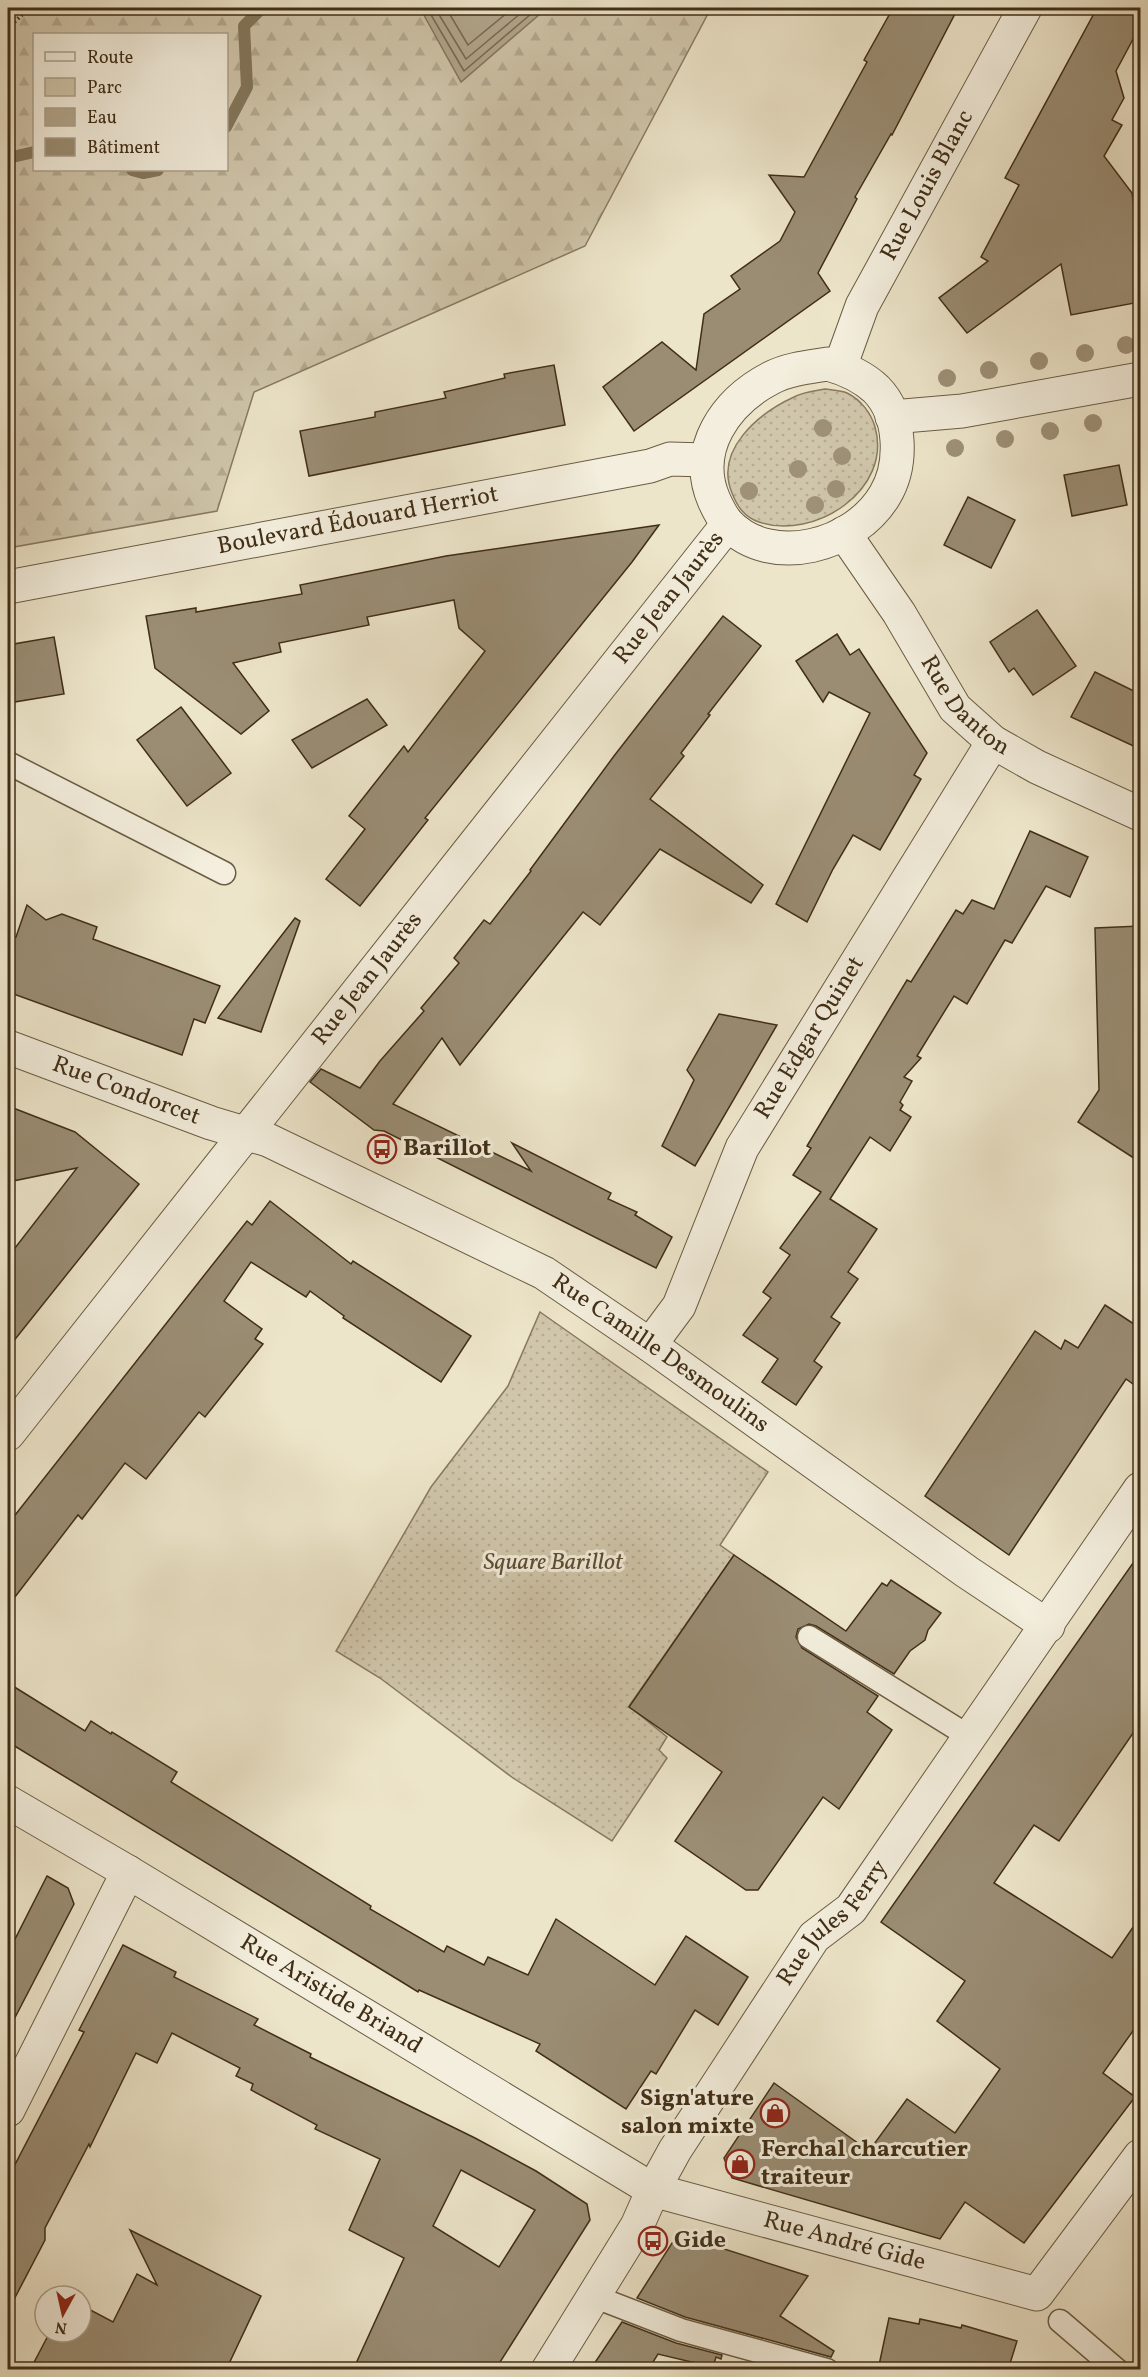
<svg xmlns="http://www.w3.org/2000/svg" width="1148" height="2377" viewBox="0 0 1148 2377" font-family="Vollkorn,serif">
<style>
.green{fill:url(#green-dots);stroke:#887a60;stroke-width:1.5}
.forest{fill:url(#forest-firs);stroke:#887a60;stroke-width:1.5;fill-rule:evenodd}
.water{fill:#b2a78d;stroke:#84775d;stroke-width:1.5}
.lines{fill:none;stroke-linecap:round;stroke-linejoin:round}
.shore{stroke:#796a52;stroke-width:1.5}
.stream{stroke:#84775d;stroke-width:12}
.building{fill:#9a8d74;stroke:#402e16;stroke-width:1.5;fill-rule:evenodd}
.service-casing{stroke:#6b5c43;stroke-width:25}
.minor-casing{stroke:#6b5c43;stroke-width:35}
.tertiary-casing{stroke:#6b5c43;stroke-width:35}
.path{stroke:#402e16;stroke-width:4;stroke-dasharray:1.5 3;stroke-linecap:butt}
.service{stroke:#f3eedd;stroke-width:22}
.minor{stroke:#f3eedd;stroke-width:33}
.tertiary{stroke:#f3eedd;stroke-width:33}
.tree{fill:#9e9178}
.labels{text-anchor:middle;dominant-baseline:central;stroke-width:6;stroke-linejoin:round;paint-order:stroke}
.street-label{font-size:24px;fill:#402e16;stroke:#f3eedd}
.poi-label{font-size:24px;font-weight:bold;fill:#402e16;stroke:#f3eedd;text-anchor:start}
.park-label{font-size:24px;font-style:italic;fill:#5d4c34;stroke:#f3eedd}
</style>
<defs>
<pattern id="green-dots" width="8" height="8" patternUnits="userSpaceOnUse" patternTransform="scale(1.5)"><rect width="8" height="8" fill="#d0c6ab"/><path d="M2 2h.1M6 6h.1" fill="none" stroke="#b4aa92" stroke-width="1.8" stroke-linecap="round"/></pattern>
<pattern id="forest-firs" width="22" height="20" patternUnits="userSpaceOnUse" patternTransform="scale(1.5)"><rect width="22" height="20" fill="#d0c6ab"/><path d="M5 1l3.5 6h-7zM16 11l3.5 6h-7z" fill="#b4aa92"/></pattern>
</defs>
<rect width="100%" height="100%" fill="#ede5ca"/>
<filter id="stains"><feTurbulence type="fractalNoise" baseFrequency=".00333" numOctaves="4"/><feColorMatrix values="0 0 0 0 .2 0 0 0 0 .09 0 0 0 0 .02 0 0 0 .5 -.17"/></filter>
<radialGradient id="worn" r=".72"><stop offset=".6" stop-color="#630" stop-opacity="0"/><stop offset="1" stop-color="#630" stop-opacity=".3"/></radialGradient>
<!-- green -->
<g class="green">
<path d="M825,389C832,390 841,390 847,393C861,400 871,413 875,427C893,490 814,541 759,522C744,517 737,506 732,493C714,450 759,413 794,397C803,392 815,391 825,389Z"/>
<path d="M540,1312L768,1472L720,1545L734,1555L629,1706L667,1737L659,1750L667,1758L612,1841L513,1778L380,1678L336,1651L431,1487L508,1386Z"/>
</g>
<!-- forest -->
<path class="forest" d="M8,8H711L585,246L254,392L217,511L8,548ZM34,34H226V170H34Z"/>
<!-- water -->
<path class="water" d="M420,8H547L461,82Z"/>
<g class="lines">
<!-- shore -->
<g class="shore">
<path d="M427,8L464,71L538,8"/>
<path d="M435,8L466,59L527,8"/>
<path d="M446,8L468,45L513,8"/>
</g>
<!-- stream -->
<g class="stream">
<path d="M226,127L247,87L244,26L262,8"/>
<path d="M8,158L34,152"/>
<path d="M132,170L143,173L158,170"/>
</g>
</g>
<!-- building -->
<g class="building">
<path d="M893,8H958L892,135L891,134L855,197L857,199L818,273L830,291L634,431L603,387L662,342L696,370L704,314L740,289L731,276L780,241L795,212L769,175L804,177L867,62L864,60Z"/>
<path d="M1097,8H1140V26L1116,71L1124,98L1112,120L1122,125L1104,156L1132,193L1140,247V302L1071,315L1061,264L967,333L939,298L988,261L981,257L1019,185L1005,178Z"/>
<path d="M554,365L565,425L309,476L300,431L375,417V412L446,398L444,392L505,378L504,374Z"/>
<path d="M1119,465L1127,505L1072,516L1064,475Z"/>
<path d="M968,497L1015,520L991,568L944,545Z"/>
<path d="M659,525L632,562L425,818L428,820L360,906L326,879L365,829L349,816L404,746L408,752L485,651L459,628L454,600L367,617L369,625L279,643L281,652L233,663L269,711L241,734L155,668L146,616L196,608V612L302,594L300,585L446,556Z"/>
<path d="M1037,610L1076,666L1033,695L1014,668L1009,672L990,642Z"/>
<path d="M723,616L761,646L708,714L710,715L681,753L684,756L650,799L763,885L751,903L660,849L600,925L583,912L460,1065L442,1038L393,1104L531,1171L512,1143L611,1193L608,1199L637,1212L635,1215L672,1237L656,1268L384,1131L374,1130L310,1082L321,1069L360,1088L380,1061L424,1011L421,1008L459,963L454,958L484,920L490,924L531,871L530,870L614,756Z"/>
<path d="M837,634L850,655L859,649L927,753L914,775L921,779L880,850L853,835L833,869L807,922L776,904L870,713L829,692L823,702L796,661Z"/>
<path d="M54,637L64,694L8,703V645Z"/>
<path d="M1095,672L1140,694V749L1071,717Z"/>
<path d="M367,699L387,725L312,768L292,740Z"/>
<path d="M181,707L231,773L187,806L137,740Z"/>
<path d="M1030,831L1088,857L1070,897L1046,886L1012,943L1005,940L967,1004L954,996L917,1056L921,1058L904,1077L912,1081L900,1102L903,1105L900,1110L911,1117L890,1151L870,1137L830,1199L877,1229L848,1272L858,1279L831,1317L840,1323L814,1361L822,1367L796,1405L762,1382L778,1359L743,1335L771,1298L763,1292L790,1255L780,1248L821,1192L793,1175L811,1148L807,1146L907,980L911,982L956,910L963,914L972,900L994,909Z"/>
<path d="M27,905L46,920L62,914L97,927L93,939L220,986L205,1023L194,1019L182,1055L8,992V934L16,937Z"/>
<path d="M295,918L300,921L261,1032L218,1018Z"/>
<path d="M1140,926V1162L1078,1122L1099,1090L1095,928Z"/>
<path d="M719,1014L777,1025L695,1166L662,1146L694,1080L687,1070Z"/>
<path d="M8,1106L75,1132L139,1184L8,1348V1257L77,1168L8,1182Z"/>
<path d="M270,1201L351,1264L353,1261L471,1336L441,1382L343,1318L344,1316L310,1291L306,1297L251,1262L224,1301L262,1329L255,1339L263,1344L205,1417L199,1412L146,1479L125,1463L82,1519L78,1515L8,1606V1524L247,1221L252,1225Z"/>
<path d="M1105,1305L1140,1328V1389L1126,1379L1009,1555L925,1496L1035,1331L1061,1349L1065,1340L1078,1348Z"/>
<path d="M1140,1553V1723L1059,1841L1034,1825L994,1883L1112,1958L1140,1917V2021L1103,2073L1135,2097L1024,2243L965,2202L940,2239L732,2178L724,2158L774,2083L869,2151L907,2099L955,2133L1000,2069L937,2021L965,1981L881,1922Z"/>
<path d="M734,1555L846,1631L882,1583L887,1586L891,1580L941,1613L928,1630L925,1640L910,1651L894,1674L816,1626L809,1624L798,1629L796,1637L802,1648L878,1696L867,1712L892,1730L839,1809L823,1797L758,1890H746L675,1841L722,1772L629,1707Z"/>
<path d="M8,1683L85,1731L91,1721L111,1734L112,1732L177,1772L171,1782L371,1906L370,1909L444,1952L447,1946L484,1965L488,1957L528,1975L556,1919L655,1985L686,1936L748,1977L718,2025L695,2010L656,2074L651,2071L626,2109L536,2051L540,2044L419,1990L418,1992L402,1982L8,1742Z"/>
<path d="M47,1876L68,1888L74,1904L8,2031V1953Z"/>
<path d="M123,1945L176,1972L174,1977L258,2019L254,2025L311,2054L310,2057L475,2138L536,2171L587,2204L590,2220L495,2370H353L404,2258L349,2230L380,2159L315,2129L317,2125L251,2090L253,2084L236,2076L240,2068L172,2033L157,2063L136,2053L90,2147L89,2144L45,2228V2240L8,2311V2178L84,2032L79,2030ZM461,2170L535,2210L499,2267L433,2226Z"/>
<path d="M130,2230L261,2296L226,2370H30L50,2332H81V2305L113,2322L137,2274L157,2285Z"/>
<path d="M687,2237L808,2276L780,2316L834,2351L831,2357L685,2317L637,2298L672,2243Z"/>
<path d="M889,2318L919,2324L920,2319L961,2328L962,2325L1017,2341L1008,2370H878Z"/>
<path d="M622,2322L676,2343L722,2355L721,2359L716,2357L713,2367L658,2354L648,2370H590Z"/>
</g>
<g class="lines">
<!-- service casing -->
<g class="service-casing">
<g id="service">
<path d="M8,763L224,873"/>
<path d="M809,1637L970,1737"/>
<path d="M593,2296L681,2330L827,2370"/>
<path d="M1060,2321L1117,2370"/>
</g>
</g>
<!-- minor casing -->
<g class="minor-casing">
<g id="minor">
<path id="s1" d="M840,367L862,306L1025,8"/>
<path id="s2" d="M8,1047L211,1123L268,1140L544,1273L650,1345L967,1572L1048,1626"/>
<path id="s3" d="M650,1345L679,1306L742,1148L993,742"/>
<path id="s4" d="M8,1434L728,524"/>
<path id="s5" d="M8,1802L128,1872L653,2190L1037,2294L1140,2156"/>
<path d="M8,2110L128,1872"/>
</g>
</g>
<!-- tertiary casing -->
<g class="tertiary-casing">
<g id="tertiary">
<path d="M828,364C846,369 862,376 876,389C902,415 903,465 885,495C855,546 772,569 728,524C722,517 718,509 714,500C692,450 725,402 771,378C788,369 809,367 828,364Z"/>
<path d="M892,417L962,411L1140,379"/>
<path id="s6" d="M844,533L899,613L955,708L993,742L1037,767L1140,814"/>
<path id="s7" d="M8,587L650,466L670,459L706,460"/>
<path id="s8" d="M548,2370L637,2226L653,2190L675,2150L814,1937L851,1909L1140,1489"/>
</g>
</g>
<!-- path -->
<path class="path" d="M8,28L29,8"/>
<!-- service -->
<use href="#service" class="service"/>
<!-- minor -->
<use href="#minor" class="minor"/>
<!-- tertiary -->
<use href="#tertiary" class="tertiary"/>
</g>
<!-- trees -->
<g class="tree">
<circle cx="1126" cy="345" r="9"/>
<circle cx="1085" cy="353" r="9"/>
<circle cx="1039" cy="361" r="9"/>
<circle cx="989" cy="370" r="9"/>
<circle cx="947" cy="378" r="9"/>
<circle cx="1093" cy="423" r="9"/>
<circle cx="823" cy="428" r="9"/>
<circle cx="1050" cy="431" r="9"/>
<circle cx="1005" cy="439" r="9"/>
<circle cx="955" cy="448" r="9"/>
<circle cx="842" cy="456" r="9"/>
<circle cx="798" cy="469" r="9"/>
<circle cx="836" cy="489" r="9"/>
<circle cx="749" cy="491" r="9"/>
<circle cx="815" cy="505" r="9"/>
</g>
<!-- icons -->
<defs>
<g id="bus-ring" transform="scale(1.5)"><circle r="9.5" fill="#f3eedd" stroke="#8f2418" stroke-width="1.5"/><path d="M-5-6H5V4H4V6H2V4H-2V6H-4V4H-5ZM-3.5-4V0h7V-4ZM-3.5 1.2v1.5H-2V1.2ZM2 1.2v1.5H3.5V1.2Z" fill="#8f2418"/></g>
<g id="shop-ring" transform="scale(1.5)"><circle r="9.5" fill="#f3eedd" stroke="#8f2418" stroke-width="1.5"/><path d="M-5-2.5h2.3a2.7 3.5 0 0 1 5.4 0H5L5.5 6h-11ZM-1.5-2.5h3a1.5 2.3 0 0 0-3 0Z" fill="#8f2418"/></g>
</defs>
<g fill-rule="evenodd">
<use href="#bus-ring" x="382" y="1149"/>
<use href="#shop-ring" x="775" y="2113"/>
<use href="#shop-ring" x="740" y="2164"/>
<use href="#bus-ring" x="653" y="2241"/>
</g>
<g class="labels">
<!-- street labels -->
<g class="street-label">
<text stroke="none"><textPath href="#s1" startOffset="202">Rue Louis Blanc</textPath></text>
<text stroke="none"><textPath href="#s7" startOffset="356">Boulevard Édouard Herriot</textPath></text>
<text stroke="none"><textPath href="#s4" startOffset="1066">Rue Jean Jaurès</textPath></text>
<text stroke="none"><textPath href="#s6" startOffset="212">Rue Danton</textPath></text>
<text stroke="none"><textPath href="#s4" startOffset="580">Rue Jean Jaurès</textPath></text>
<text stroke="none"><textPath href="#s3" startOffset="348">Rue Edgar Quinet</textPath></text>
<text stroke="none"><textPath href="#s2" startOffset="126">Rue Condorcet</textPath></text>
<text stroke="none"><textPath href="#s2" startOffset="724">Rue Camille Desmoulins</textPath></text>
<text stroke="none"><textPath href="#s8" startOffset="532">Rue Jules Ferry</textPath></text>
<text stroke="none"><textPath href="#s5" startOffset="376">Rue Aristide Briand</textPath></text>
<text stroke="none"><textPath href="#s5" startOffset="951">Rue André Gide</textPath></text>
</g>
<!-- poi labels -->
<g class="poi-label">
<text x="403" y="1149">Barillot</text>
<text x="754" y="2099" text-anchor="end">Sign'ature<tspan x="754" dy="28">salon mixte</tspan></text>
<text x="761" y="2150">Ferchal charcutier<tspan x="761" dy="28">traiteur</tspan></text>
<text x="674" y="2241">Gide</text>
</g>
<!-- park labels -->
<g class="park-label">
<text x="553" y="1563">Square Barillot</text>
</g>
</g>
<!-- margin -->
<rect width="1148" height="2377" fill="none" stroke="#ede5ca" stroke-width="30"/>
<rect x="9" y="9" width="1130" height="2359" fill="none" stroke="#402e16" stroke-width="3"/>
<rect x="15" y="15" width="1118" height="2347" fill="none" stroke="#402e16" stroke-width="1.5"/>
<!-- legend -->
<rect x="33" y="33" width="195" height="138" fill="#f3eedd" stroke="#aba18d" stroke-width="1.5"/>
<rect x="45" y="52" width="30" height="9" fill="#f3eedd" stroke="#aba18d" stroke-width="1.5"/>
<text x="87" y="63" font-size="18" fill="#402e16">Route</text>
<rect x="45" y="78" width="30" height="18" fill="#d0c6ab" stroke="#aba18d" stroke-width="1.5"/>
<text x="87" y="93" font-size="18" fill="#402e16">Parc</text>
<rect x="45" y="108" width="30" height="18" fill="#b2a78d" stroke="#aba18d" stroke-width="1.5"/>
<text x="87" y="123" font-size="18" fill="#402e16">Eau</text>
<rect x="45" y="138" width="30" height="18" fill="#9a8d74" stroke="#aba18d" stroke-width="1.5"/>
<text x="87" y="153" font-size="18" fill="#402e16">Bâtiment</text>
<!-- north arrow -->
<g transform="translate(63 2314) rotate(188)"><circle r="28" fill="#f3eedd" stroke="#aba18d" stroke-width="1.5"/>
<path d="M0-4.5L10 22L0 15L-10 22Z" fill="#8f2418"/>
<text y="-9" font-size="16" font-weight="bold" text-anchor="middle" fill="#402e16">N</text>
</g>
<rect width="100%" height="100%" filter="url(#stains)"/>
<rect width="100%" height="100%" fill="url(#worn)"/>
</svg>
